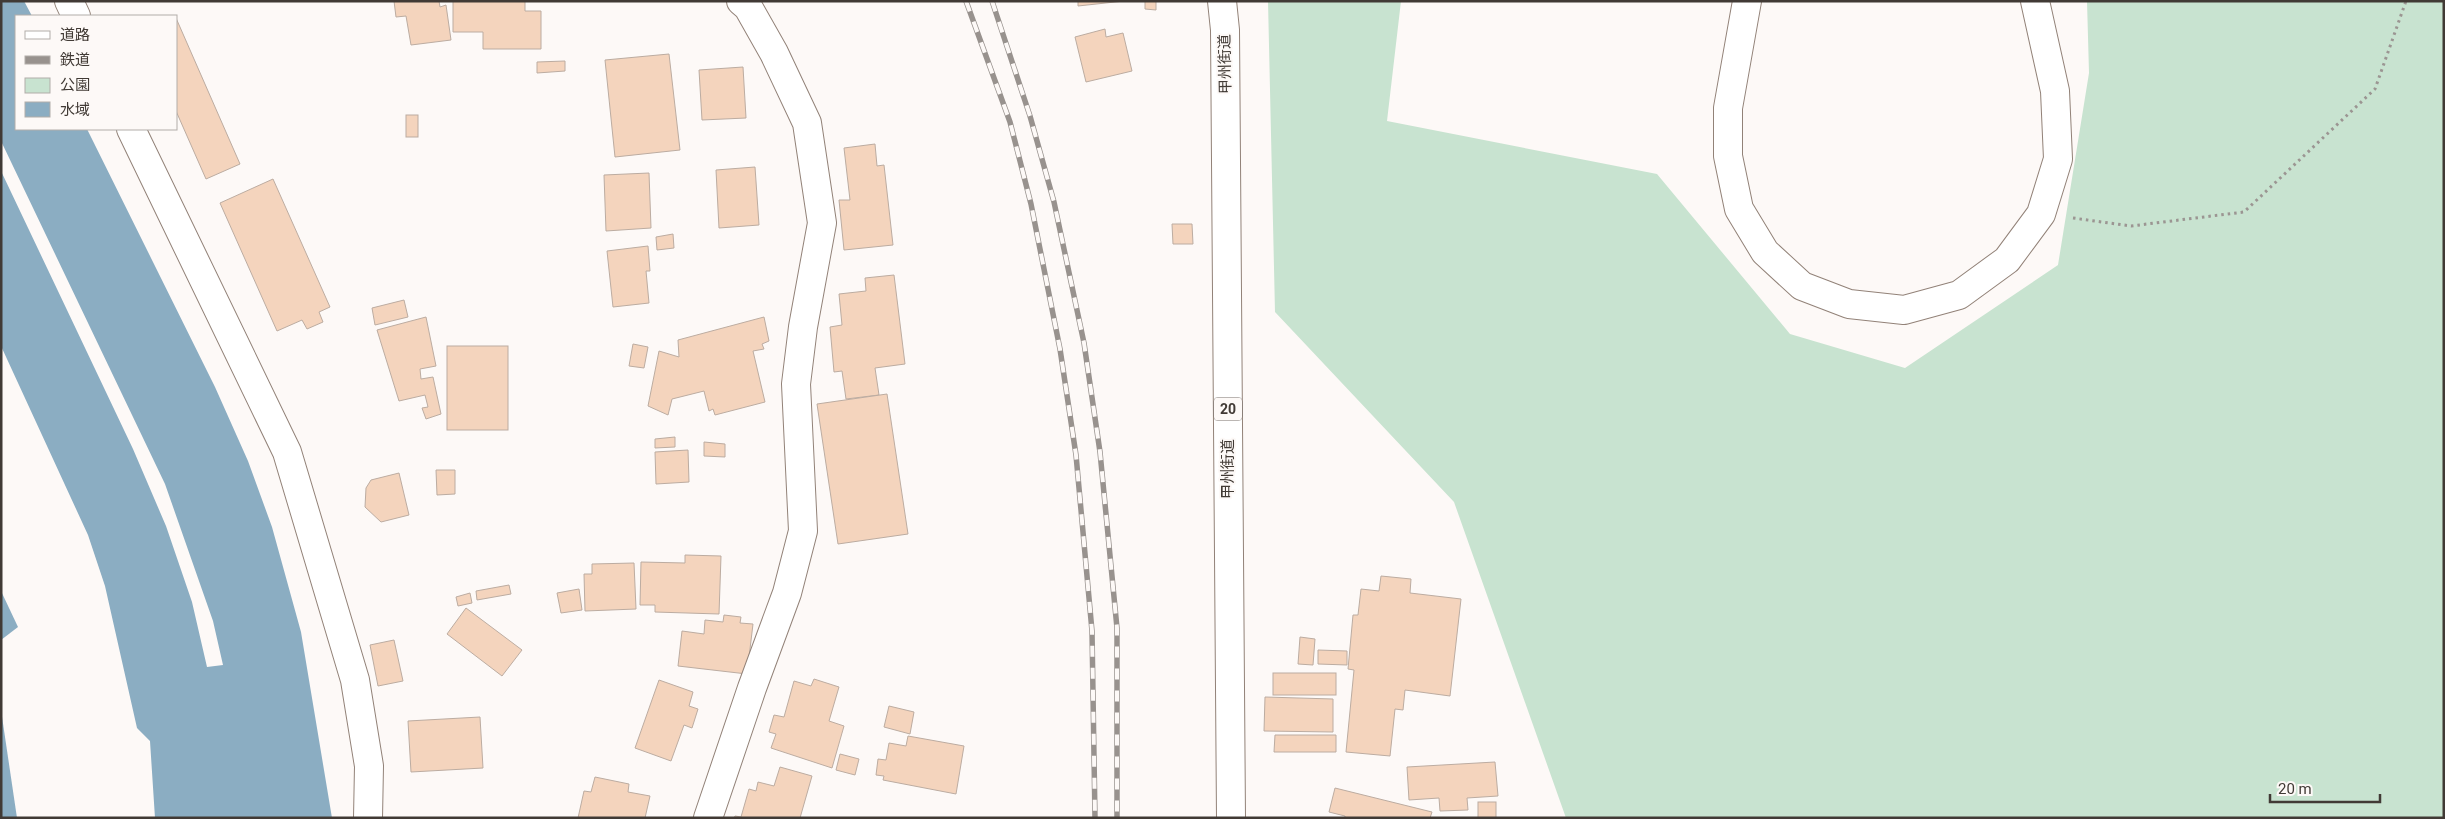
<svg xmlns="http://www.w3.org/2000/svg" width="2445" height="819" viewBox="0 0 2445 819" font-family="Roboto,'Noto Sans JP',sans-serif">
<style>
.green{fill:#c8e3d0}
.water{fill:#8badc2}
.building{fill:#f4d4bd;stroke:#bcaca1}
.lines{fill:none;stroke-linecap:round;stroke-linejoin:round}
.minor-casing{stroke:#928278;stroke-width:30}
.tertiary-casing{stroke:#928278;stroke-width:30}
.trunk-casing{stroke:#928278;stroke-width:30}
.path{stroke:#9b9592;stroke-width:3;stroke-dasharray:2.5 4;stroke-linecap:butt}
.minor{stroke:#fff;stroke-width:28}
.tertiary{stroke:#fff;stroke-width:28}
.trunk{stroke:#fff;stroke-width:28}
.rail-casing{stroke:#98928e;stroke-width:5.5}
.rail{stroke:#fdf9f7;stroke-width:4;stroke-dasharray:11;stroke-linecap:butt}
.labels{text-anchor:middle;dominant-baseline:central;stroke-width:4;stroke-linejoin:round;paint-order:stroke}
.shield{fill:#fdf9f7;stroke:#79736f;stroke-width:1}
.shield-label{font-size:14px;font-weight:bold;fill:#413a35}
.street-label{font-size:15px;fill:#413a35;stroke:#fdf9f7}
</style>
<rect width="100%" height="100%" fill="#fdf9f7"/>
<!-- green -->
<path class="green" d="M1268,1H1401L1387,121L1657,174L1790,334L1905,368L2058,265L2089,73L2087,1H2444V818H1566L1454,502L1275,312Z"/>
<!-- water -->
<g class="water">
<path d="M1,1H24L32,16H16V129H87L215,387L248,461L272,527L301,632L332,818H155L150,741L137,728L105,586L88,535L1,346V171L133,449L166,526L192,602L207,667L223,665L213,621L165,484L1,141Z"/>
<path d="M1,591L18,627L1,640Z"/>
<path d="M1,710L17,818H1Z"/>
</g>
<!-- building -->
<g class="building">
<path d="M394,1H439L440,7L446,5L451,40L411,45L406,16L396,17Z"/>
<path d="M453,1H525V11H541V49H483V32H453Z"/>
<path d="M1078,1H1124L1078,6Z"/>
<path d="M1145,1H1156V10L1145,9Z"/>
<path d="M176,18L240,164L206,179L176,111Z"/>
<path d="M1105,29L1106,37L1123,33L1132,71L1086,82L1075,37Z"/>
<path d="M669,54L680,150L615,157L605,60Z"/>
<path d="M565,61V71L537,73V62Z"/>
<path d="M743,67L746,118L702,120L699,70Z"/>
<rect x="406" y="115" width="12" height="22"/>
<path d="M875,144L877,166L884,165L893,245L844,250L839,200H850L844,148Z"/>
<path d="M755,167L759,225L719,228L716,170Z"/>
<path d="M649,173L651,228L606,231L604,175Z"/>
<path d="M273,179L330,307L319,312L323,322L307,329L302,320L277,331L220,203Z"/>
<path d="M1172,224H1192L1193,244H1173Z"/>
<path d="M673,234L674,248L657,250L656,237Z"/>
<path d="M648,246L650,271H646L649,303L613,307L607,251Z"/>
<path d="M894,275L905,364L875,368L879,395L846,399L842,371L834,372L830,327L842,325L839,294L866,291L865,278Z"/>
<path d="M404,300L408,317L375,325L372,308Z"/>
<path d="M426,317L436,366L420,369L421,379L433,377L441,414L426,419L422,408L428,407L425,395L399,401L377,330Z"/>
<path d="M764,317L769,341L762,344L764,349L753,351L765,402L715,415L713,409L709,411L704,391L672,399L668,415L648,406L659,351L679,357L678,340Z"/>
<path d="M633,344L648,347L644,368L629,366Z"/>
<rect x="447" y="346" width="61" height="84"/>
<path d="M887,394L908,534L838,544L817,404Z"/>
<path d="M675,437V447L655,448V439Z"/>
<path d="M704,442L725,444V457L704,456Z"/>
<path d="M688,450L689,482L656,484L655,452Z"/>
<path d="M436,470H455V494L437,495Z"/>
<path d="M399,473L409,515L381,522L365,507L366,488L371,480Z"/>
<path d="M685,555L721,556L719,614L655,612V605H640L641,562L685,563Z"/>
<path d="M634,563L636,609L585,611L584,574H592V564Z"/>
<path d="M1381,576L1411,579L1410,593L1461,599L1450,696L1405,690L1403,710L1395,709L1390,756L1346,752L1354,670L1348,669L1353,615H1358L1361,589L1379,591Z"/>
<path d="M509,585L511,594L477,600L476,591Z"/>
<path d="M579,589L582,610L561,613L557,593Z"/>
<path d="M470,593L472,603L458,606L456,597Z"/>
<path d="M466,608L522,650L502,676L447,634Z"/>
<path d="M724,615L741,617L740,623L753,624L747,674L678,666L682,631L704,634L705,620L723,622Z"/>
<path d="M1300,637L1315,639L1313,665L1298,664Z"/>
<path d="M394,640L403,681L378,686L370,645Z"/>
<path d="M1318,650L1347,651V665L1318,664Z"/>
<rect x="1273" y="673" width="63" height="22"/>
<path d="M814,679L839,687L829,721L844,726L832,768L771,748L776,734L769,732L774,715L784,717L794,681L811,686Z"/>
<path d="M659,680L693,692L689,706L698,709L692,728L684,725L671,761L635,748Z"/>
<path d="M1265,697L1333,699V732L1264,731Z"/>
<path d="M889,706L914,712L910,734L884,727Z"/>
<path d="M480,717L483,768L411,772L408,721Z"/>
<path d="M1275,735H1336V752H1274Z"/>
<path d="M908,736L964,746L956,794L883,780L884,776L876,775L878,759L886,760L889,743L906,746Z"/>
<path d="M840,754L859,759L855,775L836,770Z"/>
<path d="M1495,762L1498,796L1467,798L1468,810L1440,811L1439,798L1409,800L1407,767Z"/>
<path d="M780,767L812,776L800,818H734L735,816L741,817L749,789L756,791L758,782L774,786Z"/>
<path d="M595,777L629,784L628,792L650,796L645,818H578L584,791L591,792Z"/>
<path d="M1335,788L1432,812L1430,818H1345V816L1329,812Z"/>
<rect x="1478" y="802" width="18" height="16"/>
</g>
<g class="lines">
<!-- minor casing -->
<g class="minor-casing">
<g id="minor">
<path d="M69,1L76,16"/>
<path d="M131,129L287,452L355,680L369,766L368,818"/>
<path d="M708,818L752,688L787,593L803,531L796,384L803,327L822,223L807,123L774,53L748,7L741,1"/>
</g>
</g>
<!-- tertiary casing -->
<g class="tertiary-casing">
<path id="tertiary" d="M1747,1L1728,108V156L1739,209L1765,252L1802,286L1849,304L1904,310L1959,295L2007,260L2041,214L2058,159L2055,91L2035,1"/>
</g>
<!-- trunk casing -->
<g class="trunk-casing">
<path id="trunk" d="M1222,1L1225,30L1231,818"/>
</g>
<!-- path -->
<path class="path" d="M2073,218L2131,226L2244,212L2375,89L2406,1"/>
<!-- minor -->
<use href="#minor" class="minor"/>
<!-- tertiary -->
<use href="#tertiary" class="tertiary"/>
<!-- trunk -->
<use href="#trunk" class="trunk"/>
<!-- rail casing -->
<g class="rail-casing">
<g id="rail">
<path d="M966,1L1010,122L1031,204L1060,349L1076,455L1092,631L1095,818"/>
<path d="M992,1L1030,116L1054,202L1084,343L1100,452L1117,628V818"/>
</g>
</g>
<!-- rail -->
<use href="#rail" class="rail"/>
</g>
<g class="labels">
<!-- shield labels -->
<rect class="shield" x="1214" y="397.5" width="28" height="23" rx="4"/>
<g class="shield-label">
<text x="1228" y="409">20</text>
</g>
<!-- street labels -->
<g class="street-label">
<text transform="translate(1225 64) rotate(-91)">甲州街道</text>
<text transform="translate(1228 469) rotate(-90)">甲州街道</text>
</g>
</g>
<!-- border -->
<rect width="2445" height="819" fill="none" stroke="#413a35" stroke-width="5"/>
<!-- legend -->
<rect x="15" y="15" width="162" height="115" fill="#fdf9f7" stroke="#b2ada9"/>
<rect x="25" y="31" width="25" height="8" fill="#ffffff" stroke="#b2ada9"/>
<text x="60" y="40" font-size="15" fill="#413a35">道路</text>
<rect x="25" y="56" width="25" height="8" fill="#98928e" stroke="#b2ada9"/>
<text x="60" y="65" font-size="15" fill="#413a35">鉄道</text>
<rect x="25" y="78" width="25" height="15" fill="#c8e3d0" stroke="#b2ada9"/>
<text x="60" y="90" font-size="15" fill="#413a35">公園</text>
<rect x="25" y="102" width="25" height="15" fill="#8badc2" stroke="#b2ada9"/>
<text x="60" y="115" font-size="15" fill="#413a35">水域</text>
<!-- scale -->
<path d="M2270 794v8h110v-8" fill="none" stroke="#413a35" stroke-width="2.5"/>
<text x="2278" y="794" font-size="15" fill="#413a35" stroke="#fdf9f7" stroke-width="4" paint-order="stroke">20 m</text>
</svg>
